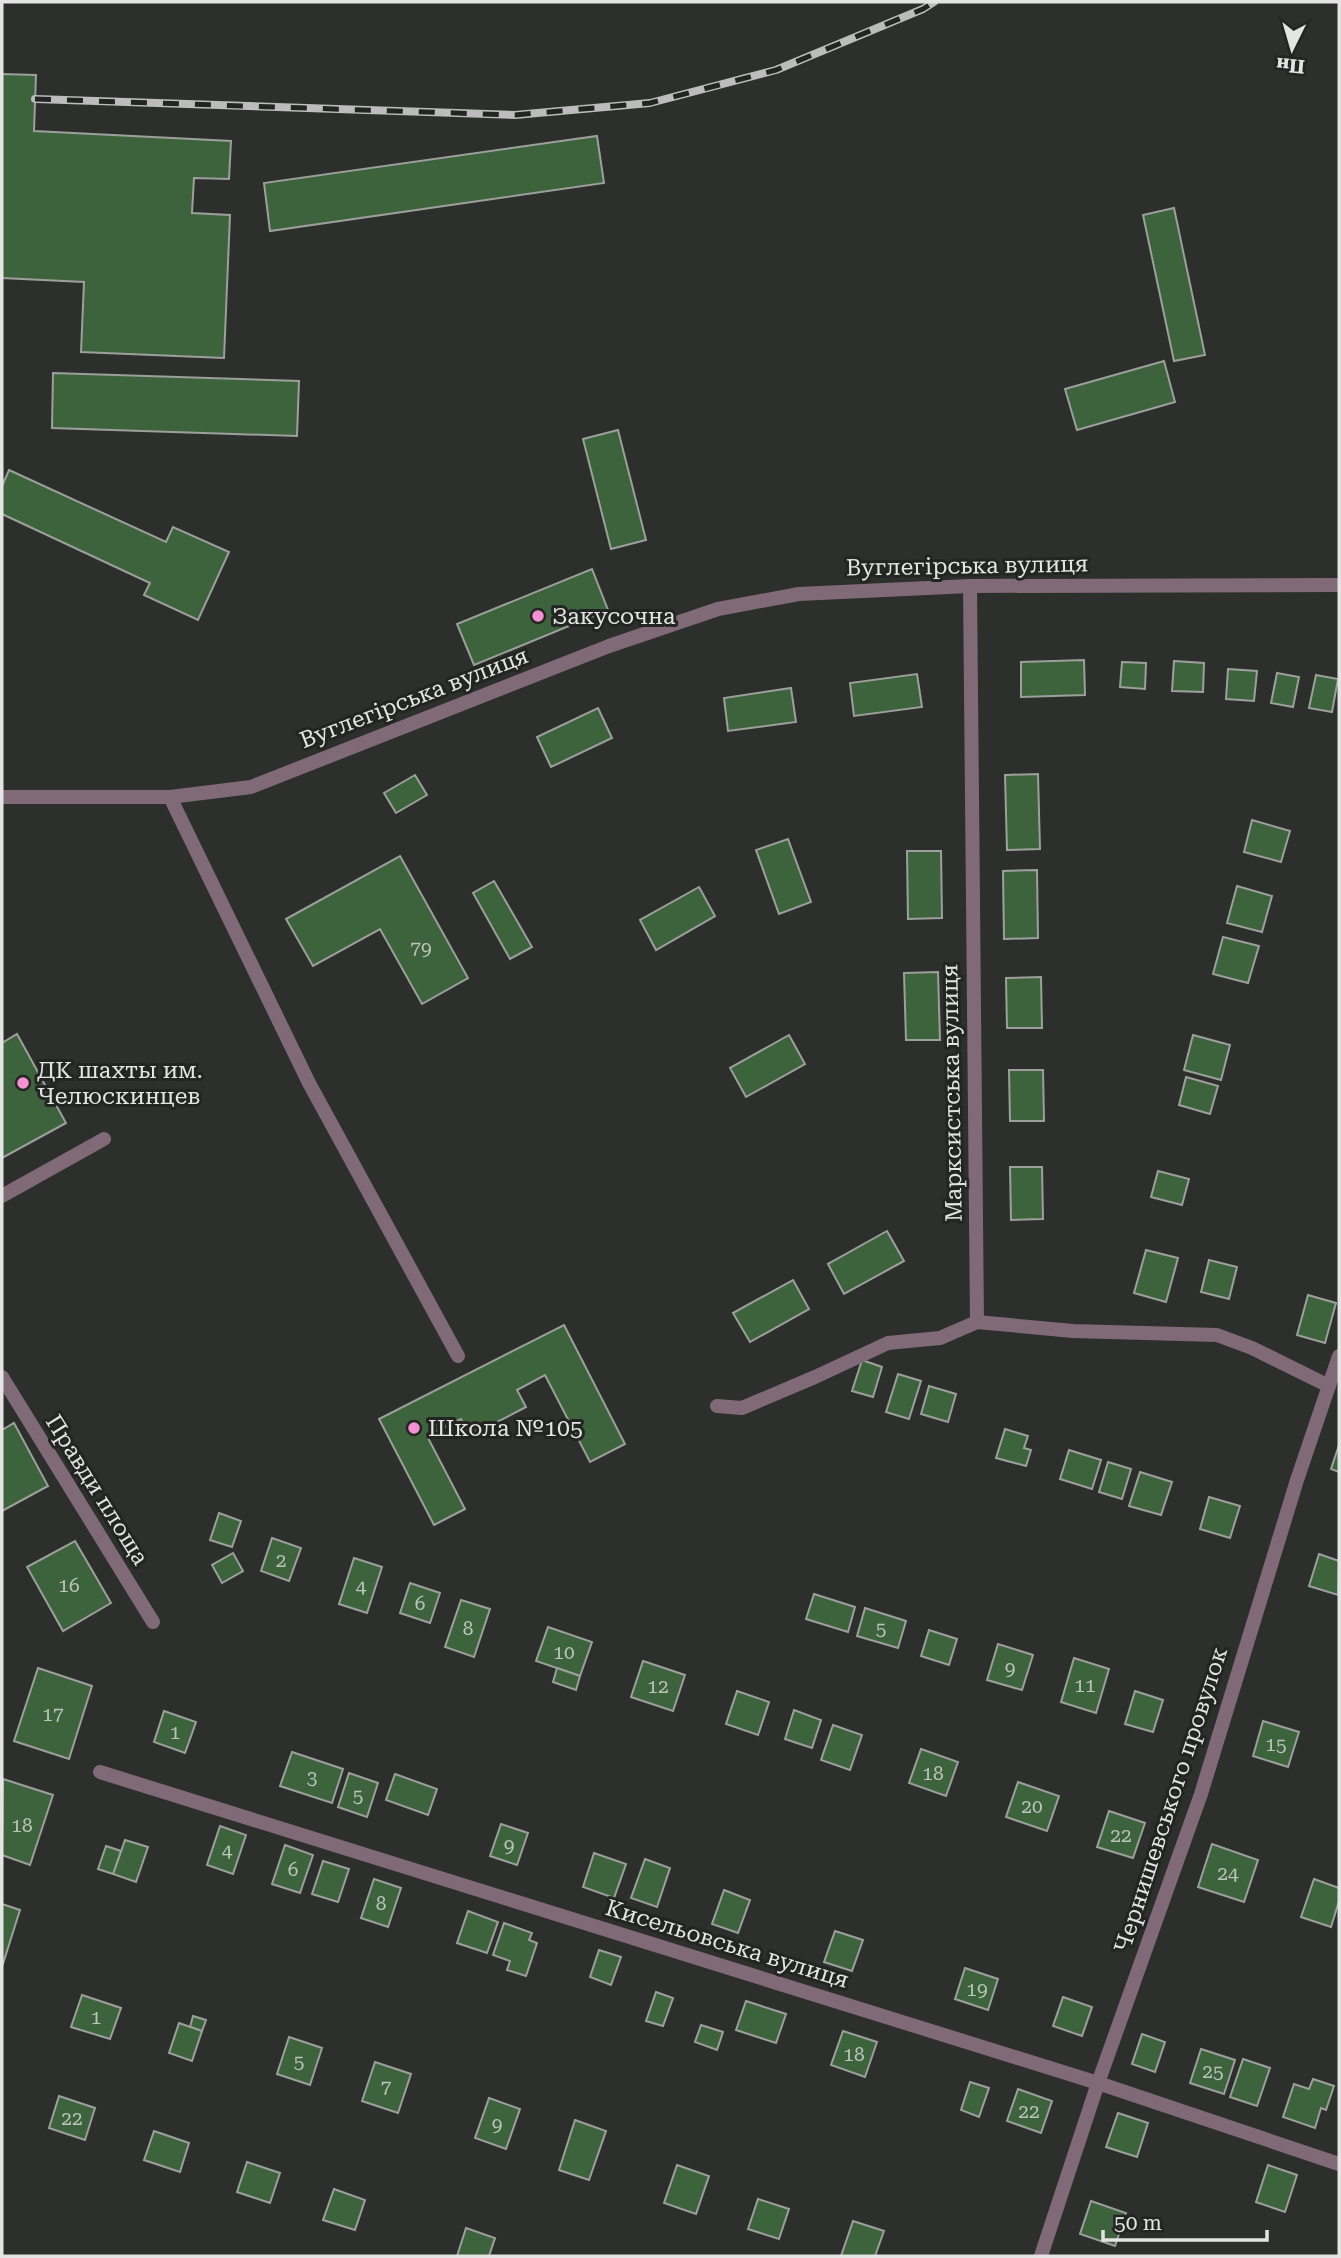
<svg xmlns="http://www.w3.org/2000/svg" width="1341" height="2258" viewBox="0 0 1341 2258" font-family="'Roboto Serif',serif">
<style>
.building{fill:#3d633c;stroke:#9c9f9b;stroke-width:2}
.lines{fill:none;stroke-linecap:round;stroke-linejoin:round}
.minor{stroke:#806a77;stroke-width:14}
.tertiary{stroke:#806a77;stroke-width:14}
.rail-casing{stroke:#bbbcbb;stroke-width:8}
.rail{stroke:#232522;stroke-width:5;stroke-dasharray:16;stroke-linecap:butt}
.poi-dot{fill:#f591d2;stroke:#232522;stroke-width:2.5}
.labels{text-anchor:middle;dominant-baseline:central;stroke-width:6;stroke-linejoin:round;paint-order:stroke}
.number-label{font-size:19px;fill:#bac4b9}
.street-label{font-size:23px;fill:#e3e4e3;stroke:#232522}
.poi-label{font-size:23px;fill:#e3e4e3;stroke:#232522;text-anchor:start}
</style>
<rect width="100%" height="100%" fill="#2c2f2c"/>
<!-- building -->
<g class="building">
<path d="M2,74L36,75L34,131L231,141L229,179L194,178L192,213L230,215L224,358L81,352L84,282L2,278Z"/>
<path d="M597,136L604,183L270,231L264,183Z"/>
<path d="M1174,208L1205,355L1174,361L1143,215Z"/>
<path d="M1164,361L1175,402L1077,430L1065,389Z"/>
<path d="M53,373L299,381L297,436L52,428Z"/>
<path d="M618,430L646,540L611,549L583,439Z"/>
<path d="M9,470L166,542L173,527L229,552L198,620L144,595L150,583L2,514V486Z"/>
<path d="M592,569L608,610L474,665L457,624Z"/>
<path d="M1084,660L1085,695L1021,697V662Z"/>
<path d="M1174,661L1204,663L1203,692L1172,691Z"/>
<path d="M1122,662L1146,663L1145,689L1120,687Z"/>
<path d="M1228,669L1257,671L1254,701L1226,699Z"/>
<path d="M1277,673L1299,677L1293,707L1271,703Z"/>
<path d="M917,674L922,707L854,716L850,683Z"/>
<path d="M1316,675L1338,679L1332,712L1309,708Z"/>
<path d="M791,688L796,722L728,731L724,698Z"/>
<path d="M598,708L612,738L551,767L537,737Z"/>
<path d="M1038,774L1040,849L1007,850L1005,775Z"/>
<path d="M415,775L427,795L396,813L384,793Z"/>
<path d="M1252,820L1290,831L1281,862L1244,852Z"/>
<path d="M788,839L811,902L779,914L756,850Z"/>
<path d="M907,851H941L942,918L908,919Z"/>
<path d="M400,856L468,978L422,1004L380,929L313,966L286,919Z"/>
<path d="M1037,870L1038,938L1004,939L1003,871Z"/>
<path d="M494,881L532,947L510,959L473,893Z"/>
<path d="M1237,886L1272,896L1262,932L1227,923Z"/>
<path d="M699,887L715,916L656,950L640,920Z"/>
<path d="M1223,937L1259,946L1248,983L1213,974Z"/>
<path d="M938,972L940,1040H906L904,973Z"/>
<path d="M1041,977L1042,1028H1007L1006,978Z"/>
<path d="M17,1034L66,1123L2,1158V1043Z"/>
<path d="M789,1035L805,1064L746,1097L730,1068Z"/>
<path d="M1193,1035L1230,1045L1221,1080L1184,1070Z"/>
<path d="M1009,1070H1043L1044,1121H1010Z"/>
<path d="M1186,1077L1218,1086L1210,1114L1179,1105Z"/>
<path d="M1010,1167H1042L1043,1219L1011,1220Z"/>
<path d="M1158,1171L1189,1179L1182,1205L1151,1197Z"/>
<path d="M887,1231L904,1261L844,1294L828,1264Z"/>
<path d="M1146,1250L1178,1258L1166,1302L1134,1293Z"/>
<path d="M1209,1260L1237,1267L1229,1299L1201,1292Z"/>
<path d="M793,1280L809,1309L750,1342L733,1313Z"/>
<path d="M1308,1295L1336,1303L1325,1343L1297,1335Z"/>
<path d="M564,1325L625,1444L590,1462L545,1375L517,1390L526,1407L470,1436L461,1419L427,1436L465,1509L434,1525L379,1419Z"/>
<path d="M862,1360L882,1367L873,1397L852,1391Z"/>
<path d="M898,1374L921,1381L909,1419L886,1412Z"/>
<path d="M929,1386L956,1394L948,1422L921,1414Z"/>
<path d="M14,1423L48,1486L2,1511V1430Z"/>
<path d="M1005,1429L1028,1436L1024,1448L1031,1450L1026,1466L996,1458Z"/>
<path d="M1339,1445V1472L1331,1469Z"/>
<path d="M1069,1450L1101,1460L1092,1489L1060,1479Z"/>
<path d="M1108,1462L1131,1469L1122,1499L1099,1492Z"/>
<path d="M1140,1472L1172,1482L1161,1515L1129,1506Z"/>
<path d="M1209,1497L1240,1506L1230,1538L1200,1529Z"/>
<path d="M219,1513L241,1521L232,1547L210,1540Z"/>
<path d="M272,1538L301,1548L289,1581L261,1571Z"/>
<path d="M75,1541L111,1603L63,1631L27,1567Z"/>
<path d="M233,1553L243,1571L222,1583L212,1565Z"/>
<path d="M1319,1554L1339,1561L1338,1595L1309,1586Z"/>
<path d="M354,1558L382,1567L367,1613L339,1604Z"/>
<path d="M410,1583L440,1593L430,1623L400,1613Z"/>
<path d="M814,1594L855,1607L848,1632L806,1619Z"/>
<path d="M461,1600L490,1609L474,1657L445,1647Z"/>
<path d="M865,1608L906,1621L898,1648L857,1636Z"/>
<path d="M548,1627L592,1642L580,1676L536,1661Z"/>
<path d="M929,1630L957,1639L949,1665L921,1656Z"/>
<path d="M998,1644L1033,1655L1022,1690L987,1680Z"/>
<path d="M1074,1658L1109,1669L1096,1713L1061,1702Z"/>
<path d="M643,1661L685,1675L673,1711L631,1697Z"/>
<path d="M38,1668L92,1686L69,1759L14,1741Z"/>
<path d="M557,1668L580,1676L576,1690L553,1682Z"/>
<path d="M737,1691L769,1702L758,1735L726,1724Z"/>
<path d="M1135,1691L1163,1700L1153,1732L1125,1724Z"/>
<path d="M794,1710L821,1720L812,1748L785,1739Z"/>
<path d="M164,1711L196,1722L185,1753L154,1742Z"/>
<path d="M1263,1721L1299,1732L1288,1767L1253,1756Z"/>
<path d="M833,1725L862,1735L850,1770L821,1760Z"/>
<path d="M921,1749L958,1762L946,1796L909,1783Z"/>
<path d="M292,1752L343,1769L332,1803L280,1786Z"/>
<path d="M349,1773L378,1783L367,1817L338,1807Z"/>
<path d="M395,1774L437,1789L428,1815L386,1800Z"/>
<path d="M3,1779L53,1795L30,1865L2,1855Z"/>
<path d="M1018,1782L1059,1796L1047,1831L1006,1817Z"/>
<path d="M1109,1811L1145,1823L1133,1858L1097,1847Z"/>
<path d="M501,1824L528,1833L517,1865L490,1856Z"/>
<path d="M220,1826L246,1835L233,1874L207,1865Z"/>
<path d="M125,1840L148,1847L136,1882L113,1874Z"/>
<path d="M1212,1844L1258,1860L1244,1902L1198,1887Z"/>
<path d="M285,1845L313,1855L300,1893L272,1884Z"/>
<path d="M106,1846L121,1851L113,1874L98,1869Z"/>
<path d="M594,1853L626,1864L614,1898L583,1887Z"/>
<path d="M645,1859L670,1868L657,1907L631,1898Z"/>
<path d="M323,1861L349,1869L338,1902L312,1894Z"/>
<path d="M374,1879L401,1888L388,1927L361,1918Z"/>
<path d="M1314,1879L1339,1888V1901L1331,1927L1301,1917Z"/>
<path d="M724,1890L750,1900L738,1933L712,1924Z"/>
<path d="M2,1904L20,1910L2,1967Z"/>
<path d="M468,1911L498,1922L487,1953L457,1943Z"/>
<path d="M504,1923L532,1933L529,1940L537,1943L526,1976L507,1970L510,1961L493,1955Z"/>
<path d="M835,1931L863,1940L852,1971L824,1962Z"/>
<path d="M599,1950L621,1957L611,1985L590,1977Z"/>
<path d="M965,1968L998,1979L988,2010L955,1999Z"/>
<path d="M656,1992L673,1998L663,2026L646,2021Z"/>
<path d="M82,1995L121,2008L110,2039L71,2027Z"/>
<path d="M1063,1997L1092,2007L1082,2036L1053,2026Z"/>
<path d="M746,2001L786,2014L776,2043L736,2030Z"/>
<path d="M193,2016L206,2020L202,2031L190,2027Z"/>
<path d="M179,2023L202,2031L192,2061L169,2053Z"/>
<path d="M701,2025L723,2032L717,2050L695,2042Z"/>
<path d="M843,2031L877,2042L865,2077L831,2065Z"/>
<path d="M1142,2034L1165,2042L1155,2072L1132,2064Z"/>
<path d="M289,2037L322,2048L310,2085L277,2074Z"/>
<path d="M1201,2049L1235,2060L1224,2094L1190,2083Z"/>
<path d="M1243,2059L1270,2068L1257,2106L1230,2097Z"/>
<path d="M375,2062L411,2074L398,2113L362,2101Z"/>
<path d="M1313,2079L1334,2086L1326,2110L1321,2108L1315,2128L1283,2117L1294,2084L1309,2089Z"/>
<path d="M970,2082L989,2088L979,2117L961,2110Z"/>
<path d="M1018,2089L1052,2101L1041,2133L1007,2121Z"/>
<path d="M59,2096L95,2108L85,2140L49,2128Z"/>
<path d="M489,2098L520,2109L506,2149L475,2138Z"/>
<path d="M1118,2113L1148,2123L1137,2157L1106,2147Z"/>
<path d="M575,2120L606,2131L589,2180L559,2170Z"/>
<path d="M154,2131L189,2143L180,2172L144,2160Z"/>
<path d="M247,2162L280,2173L270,2203L237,2192Z"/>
<path d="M677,2165L709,2176L696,2214L664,2203Z"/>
<path d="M1268,2165L1297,2175L1285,2212L1256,2202Z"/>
<path d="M334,2189L365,2200L355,2230L323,2220Z"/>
<path d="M758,2199L789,2209L779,2239L748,2229Z"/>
<path d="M1091,2201L1126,2213L1115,2246L1080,2234Z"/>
<path d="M853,2221L884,2231L875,2256H841Z"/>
<path d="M466,2228L495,2238L489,2256H457Z"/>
</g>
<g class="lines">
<!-- minor -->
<g class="minor">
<path d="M970,586L977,1322"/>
<path d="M170,797L309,1083L458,1356"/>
<path d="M2,1196L104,1139"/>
<path d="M977,1322L1073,1331L1217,1335L1252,1348L1329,1386"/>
<path d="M2,1377L153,1622"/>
<path d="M717,1406L742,1408L815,1377L888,1343L940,1338L977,1322"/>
<path d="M100,1772L1098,2083L1339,2164"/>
<path d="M1041,2256L1098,2083L1201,1794L1297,1480L1339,1356"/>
</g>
<!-- tertiary -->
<path class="tertiary" d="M2,797H170L251,787L609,646L718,609L799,594L970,586L1339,585"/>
<!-- rail casing -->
<g class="rail-casing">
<path id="rail" d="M35,99L515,115L650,103L776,70L923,9L934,2"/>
</g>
<!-- rail -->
<use href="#rail" class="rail"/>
</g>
<!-- markers -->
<g class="poi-dot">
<circle cx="538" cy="616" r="7"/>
<circle cx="23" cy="1083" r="7"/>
<circle cx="414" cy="1428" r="7"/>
</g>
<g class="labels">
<!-- number labels -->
<g class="number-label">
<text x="421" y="948">79</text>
<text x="281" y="1560">2</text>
<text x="69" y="1585">16</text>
<text x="361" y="1586">4</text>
<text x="420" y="1603">6</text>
<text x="468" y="1628">8</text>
<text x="881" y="1628">5</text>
<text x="564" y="1652">10</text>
<text x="1010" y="1668">9</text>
<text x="1085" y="1685">11</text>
<text x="658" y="1686">12</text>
<text x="53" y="1714">17</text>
<text x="175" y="1732">1</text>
<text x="1276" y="1744">15</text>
<text x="933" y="1773">18</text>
<text x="312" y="1777">3</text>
<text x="358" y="1795">5</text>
<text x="1032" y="1806">20</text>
<text x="22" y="1825">18</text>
<text x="1121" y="1835">22</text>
<text x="509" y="1845">9</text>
<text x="227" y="1850">4</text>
<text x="293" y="1869">6</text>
<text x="1228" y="1873">24</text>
<text x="381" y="1903">8</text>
<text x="977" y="1989">19</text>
<text x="96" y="2017">1</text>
<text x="854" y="2054">18</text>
<text x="299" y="2061">5</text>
<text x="1213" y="2071">25</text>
<text x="386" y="2087">7</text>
<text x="1029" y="2111">22</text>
<text x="72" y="2118">22</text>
<text x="497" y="2124">9</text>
</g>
<!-- street labels -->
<g class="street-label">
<text transform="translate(967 566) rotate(-1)">Вуглегірська вулиця</text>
<text transform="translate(414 698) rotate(-21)">Вуглегірська вулиця</text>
<text transform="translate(952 1093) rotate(-91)">Марксистська вулиця</text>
<text transform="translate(97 1490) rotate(58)">Правди площа</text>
<text transform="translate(1171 1800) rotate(-72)">Чернишевського провулок</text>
<text transform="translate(727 1944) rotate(17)">Кисельовська вулиця</text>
</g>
<!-- poi labels -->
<g class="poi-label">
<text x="552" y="616">Закусочна</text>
<text x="37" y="1070">ДК шахты им.<tspan x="37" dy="26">Челюскинцев</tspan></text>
<text x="428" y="1428">Школа №105</text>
</g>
</g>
<!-- border -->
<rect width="1341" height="2258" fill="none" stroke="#e3e4e3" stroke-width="7"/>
<!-- north arrow -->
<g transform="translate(1292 49) rotate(185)" stroke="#232522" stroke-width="5" paint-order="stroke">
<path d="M0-5L12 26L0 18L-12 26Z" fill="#e3e4e3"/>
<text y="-10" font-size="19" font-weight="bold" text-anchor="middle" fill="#e3e4e3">Пн</text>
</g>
<!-- scale -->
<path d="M1103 2230v10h164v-10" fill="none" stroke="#e3e4e3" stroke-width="3.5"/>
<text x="1114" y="2230" font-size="21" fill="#e3e4e3" stroke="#232522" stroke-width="5" paint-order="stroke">50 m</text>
</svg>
